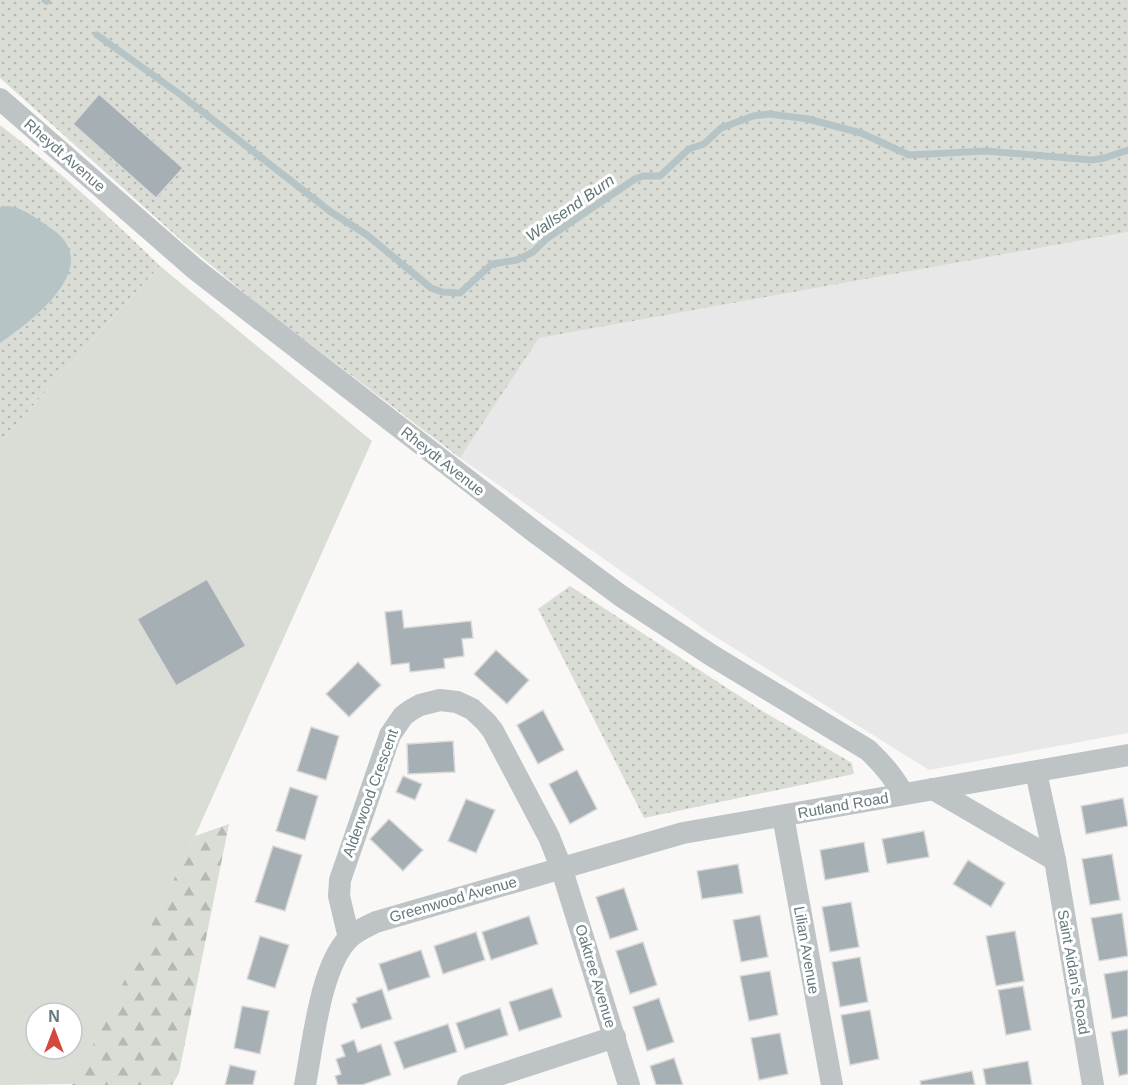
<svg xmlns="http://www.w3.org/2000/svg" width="1128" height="1085" viewBox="0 0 1128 1085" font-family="Arial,sans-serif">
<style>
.built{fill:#e7e8e7}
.grass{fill:url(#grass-dots)}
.forest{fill:url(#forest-firs)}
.park{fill:#daddd6;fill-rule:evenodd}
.water{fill:#b7c4c6}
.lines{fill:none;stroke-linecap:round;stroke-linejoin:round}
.stream{stroke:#b7c4c6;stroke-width:7}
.building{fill:#a6afb3;stroke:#dbdad9;stroke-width:1.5}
.minor{stroke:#bec4c6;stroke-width:22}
.labels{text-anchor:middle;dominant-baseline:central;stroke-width:6;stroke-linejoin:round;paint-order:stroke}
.street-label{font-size:15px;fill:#66787f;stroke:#fff}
.water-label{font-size:16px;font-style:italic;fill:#617678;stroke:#fff}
</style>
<defs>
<pattern id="grass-dots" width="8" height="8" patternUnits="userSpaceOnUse" patternTransform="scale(1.5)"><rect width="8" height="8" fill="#daddd6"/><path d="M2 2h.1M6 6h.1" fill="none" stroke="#b5b8b3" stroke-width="1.8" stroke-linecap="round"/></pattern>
<pattern id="forest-firs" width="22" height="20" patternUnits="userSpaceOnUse" patternTransform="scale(1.5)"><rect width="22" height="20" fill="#daddd6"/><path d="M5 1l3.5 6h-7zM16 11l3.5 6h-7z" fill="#b5b8b3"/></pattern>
</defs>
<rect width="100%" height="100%" fill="#f9f8f7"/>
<!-- built -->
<path class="built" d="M1128,232V733L929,770L711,634L460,458L539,338Z"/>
<!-- grass -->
<g class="grass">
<path d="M0,0H1128V232L539,338L460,458L259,305L182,241L0,78Z"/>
<path d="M0,125C57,169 109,216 160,266L0,442Z"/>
<path d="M570,586L764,712L852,763L854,774L644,818L538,609Z"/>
</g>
<!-- forest -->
<path class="forest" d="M229,824L179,1073L172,1085H72L195,836Z"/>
<!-- park -->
<path class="park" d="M160,266L372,441L195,836L74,1084L0,1085V442ZM36,1013H72V1049H36Z"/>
<!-- water -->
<path class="water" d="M8,206C24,208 36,218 49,227C108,264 33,320 0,343V207Z"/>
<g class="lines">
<!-- stream -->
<g class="stream">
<path d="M45,0L47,1"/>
<path d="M97,35L181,95L331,212L367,235L431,288L442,292L460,293L492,264L517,260L533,252L546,239L635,179L643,176H660L689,149L704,144L721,128L753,116L769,114L808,119L861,133L909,155L986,151L1092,160L1104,158L1128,150"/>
</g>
</g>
<!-- building -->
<g class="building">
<path d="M99,94L183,168L156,198L73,124Z"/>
<path d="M207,579L246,646L176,686L137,619Z"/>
<path d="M402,610L404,628L471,621L473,638L462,639L464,656L444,659L445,668L410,672L409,663L391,665L385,612Z"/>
<path d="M496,650L529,680L507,704L474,674Z"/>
<path d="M358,662L381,685L349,717L326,694Z"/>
<path d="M543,710L564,750L538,764L517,725Z"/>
<path d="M311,727L339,736L326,780L297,771Z"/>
<path d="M453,741L455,772L408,774L407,744Z"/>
<path d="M577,770L597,809L570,824L549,784Z"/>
<path d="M403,776L422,784L415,800L396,792Z"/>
<path d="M290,787L318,796L305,840L276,831Z"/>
<path d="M1123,798L1128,826L1086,834L1081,806Z"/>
<path d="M466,799L495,810L476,853L448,841Z"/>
<path d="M389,819L423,850L403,871L370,839Z"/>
<path d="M924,831L929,857L887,864L882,839Z"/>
<path d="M864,842L869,872L825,880L820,850Z"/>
<path d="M273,846L302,855L285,911L255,902Z"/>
<path d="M1112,854L1120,900L1090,905L1082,859Z"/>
<path d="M968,860L1005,883L991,907L953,884Z"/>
<path d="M738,864L743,893L702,899L697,871Z"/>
<path d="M624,888L638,930L610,939L596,897Z"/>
<path d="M851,902L859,947L830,952L822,907Z"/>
<path d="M1122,913L1128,956L1099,961L1091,918Z"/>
<path d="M760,915L768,957L741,962L733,920Z"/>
<path d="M529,916L538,944L491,960L482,932Z"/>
<path d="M1015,931L1024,981L996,986L986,936Z"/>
<path d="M476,932L485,960L443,974L434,946Z"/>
<path d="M260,936L289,945L275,988L247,979Z"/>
<path d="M643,942L657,985L630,994L616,951Z"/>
<path d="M421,950L430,977L388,991L379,964Z"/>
<path d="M860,957L868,1002L840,1007L832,962Z"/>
<path d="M1128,970V1016L1112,1019L1104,974Z"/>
<path d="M770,971L778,1015L749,1021L740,976Z"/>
<path d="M1023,986L1031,1030L1006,1035L998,990Z"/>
<path d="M552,988L562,1017L519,1031L509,1002Z"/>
<path d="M382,989L392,1019L361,1029L352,1004L357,1002L356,998Z"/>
<path d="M659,998L674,1042L647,1051L633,1007Z"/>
<path d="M242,1006L269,1011L260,1054L234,1048Z"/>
<path d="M500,1008L508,1035L465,1049L456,1023Z"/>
<path d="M870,1010L879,1059L850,1065L841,1015Z"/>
<path d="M448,1024L457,1052L404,1069L394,1042Z"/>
<path d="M1128,1029V1074L1119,1076L1111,1032Z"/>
<path d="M780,1033L788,1074L759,1080L751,1038Z"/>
<path d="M354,1040L358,1052L381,1044L391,1075L362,1085H338L335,1076L341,1074L336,1059L345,1056L341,1045Z"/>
<path d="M674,1058L683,1085H656L650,1066Z"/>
<path d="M1028,1061L1032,1085H986L983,1069Z"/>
<path d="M230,1065L256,1071L253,1085H225Z"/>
<path d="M972,1071L975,1085H921L920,1081Z"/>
</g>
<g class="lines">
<!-- minor -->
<g class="minor">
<path d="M0,99L195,269L536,533L621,596L711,655L868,750C883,764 894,777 903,794"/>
<path d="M1036,772L1055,860L1093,1085"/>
<path d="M933,789L1055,860"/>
<path d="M783,816L832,1085"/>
<path d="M349,938L339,896L340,880L390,735L403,716L411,710L420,705L440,700L457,702L472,709L486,722L493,731L549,837L561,867L629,1085"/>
<path d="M305,1085C313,1044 320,968 348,939C356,931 366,927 376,922L683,833L1128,755"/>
<path d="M468,1085L615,1037"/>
</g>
</g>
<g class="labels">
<!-- street labels -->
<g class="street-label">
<text transform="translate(65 155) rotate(41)">Rheydt Avenue</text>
<text transform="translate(443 461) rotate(38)">Rheydt Avenue</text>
<text transform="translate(370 793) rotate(-70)">Alderwood Crescent</text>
<text transform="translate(843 805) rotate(-10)">Rutland Road</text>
<text transform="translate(453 899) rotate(-16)">Greenwood Avenue</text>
<text transform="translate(807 950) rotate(80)">Lilian Avenue</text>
<text transform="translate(1074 972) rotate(80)">Saint Aidan's Road</text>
<text transform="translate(596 976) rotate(73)">Oaktree Avenue</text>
</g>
<!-- water labels -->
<g class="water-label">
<text transform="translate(570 208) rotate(-35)">Wallsend Burn</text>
</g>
</g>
<!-- north arrow -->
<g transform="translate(54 1031)"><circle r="28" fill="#ffffff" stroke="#c2c9cc" stroke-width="1.5"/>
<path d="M0-4.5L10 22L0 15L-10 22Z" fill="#d3493c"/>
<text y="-9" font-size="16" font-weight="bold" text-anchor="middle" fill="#66787f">N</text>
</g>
</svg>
